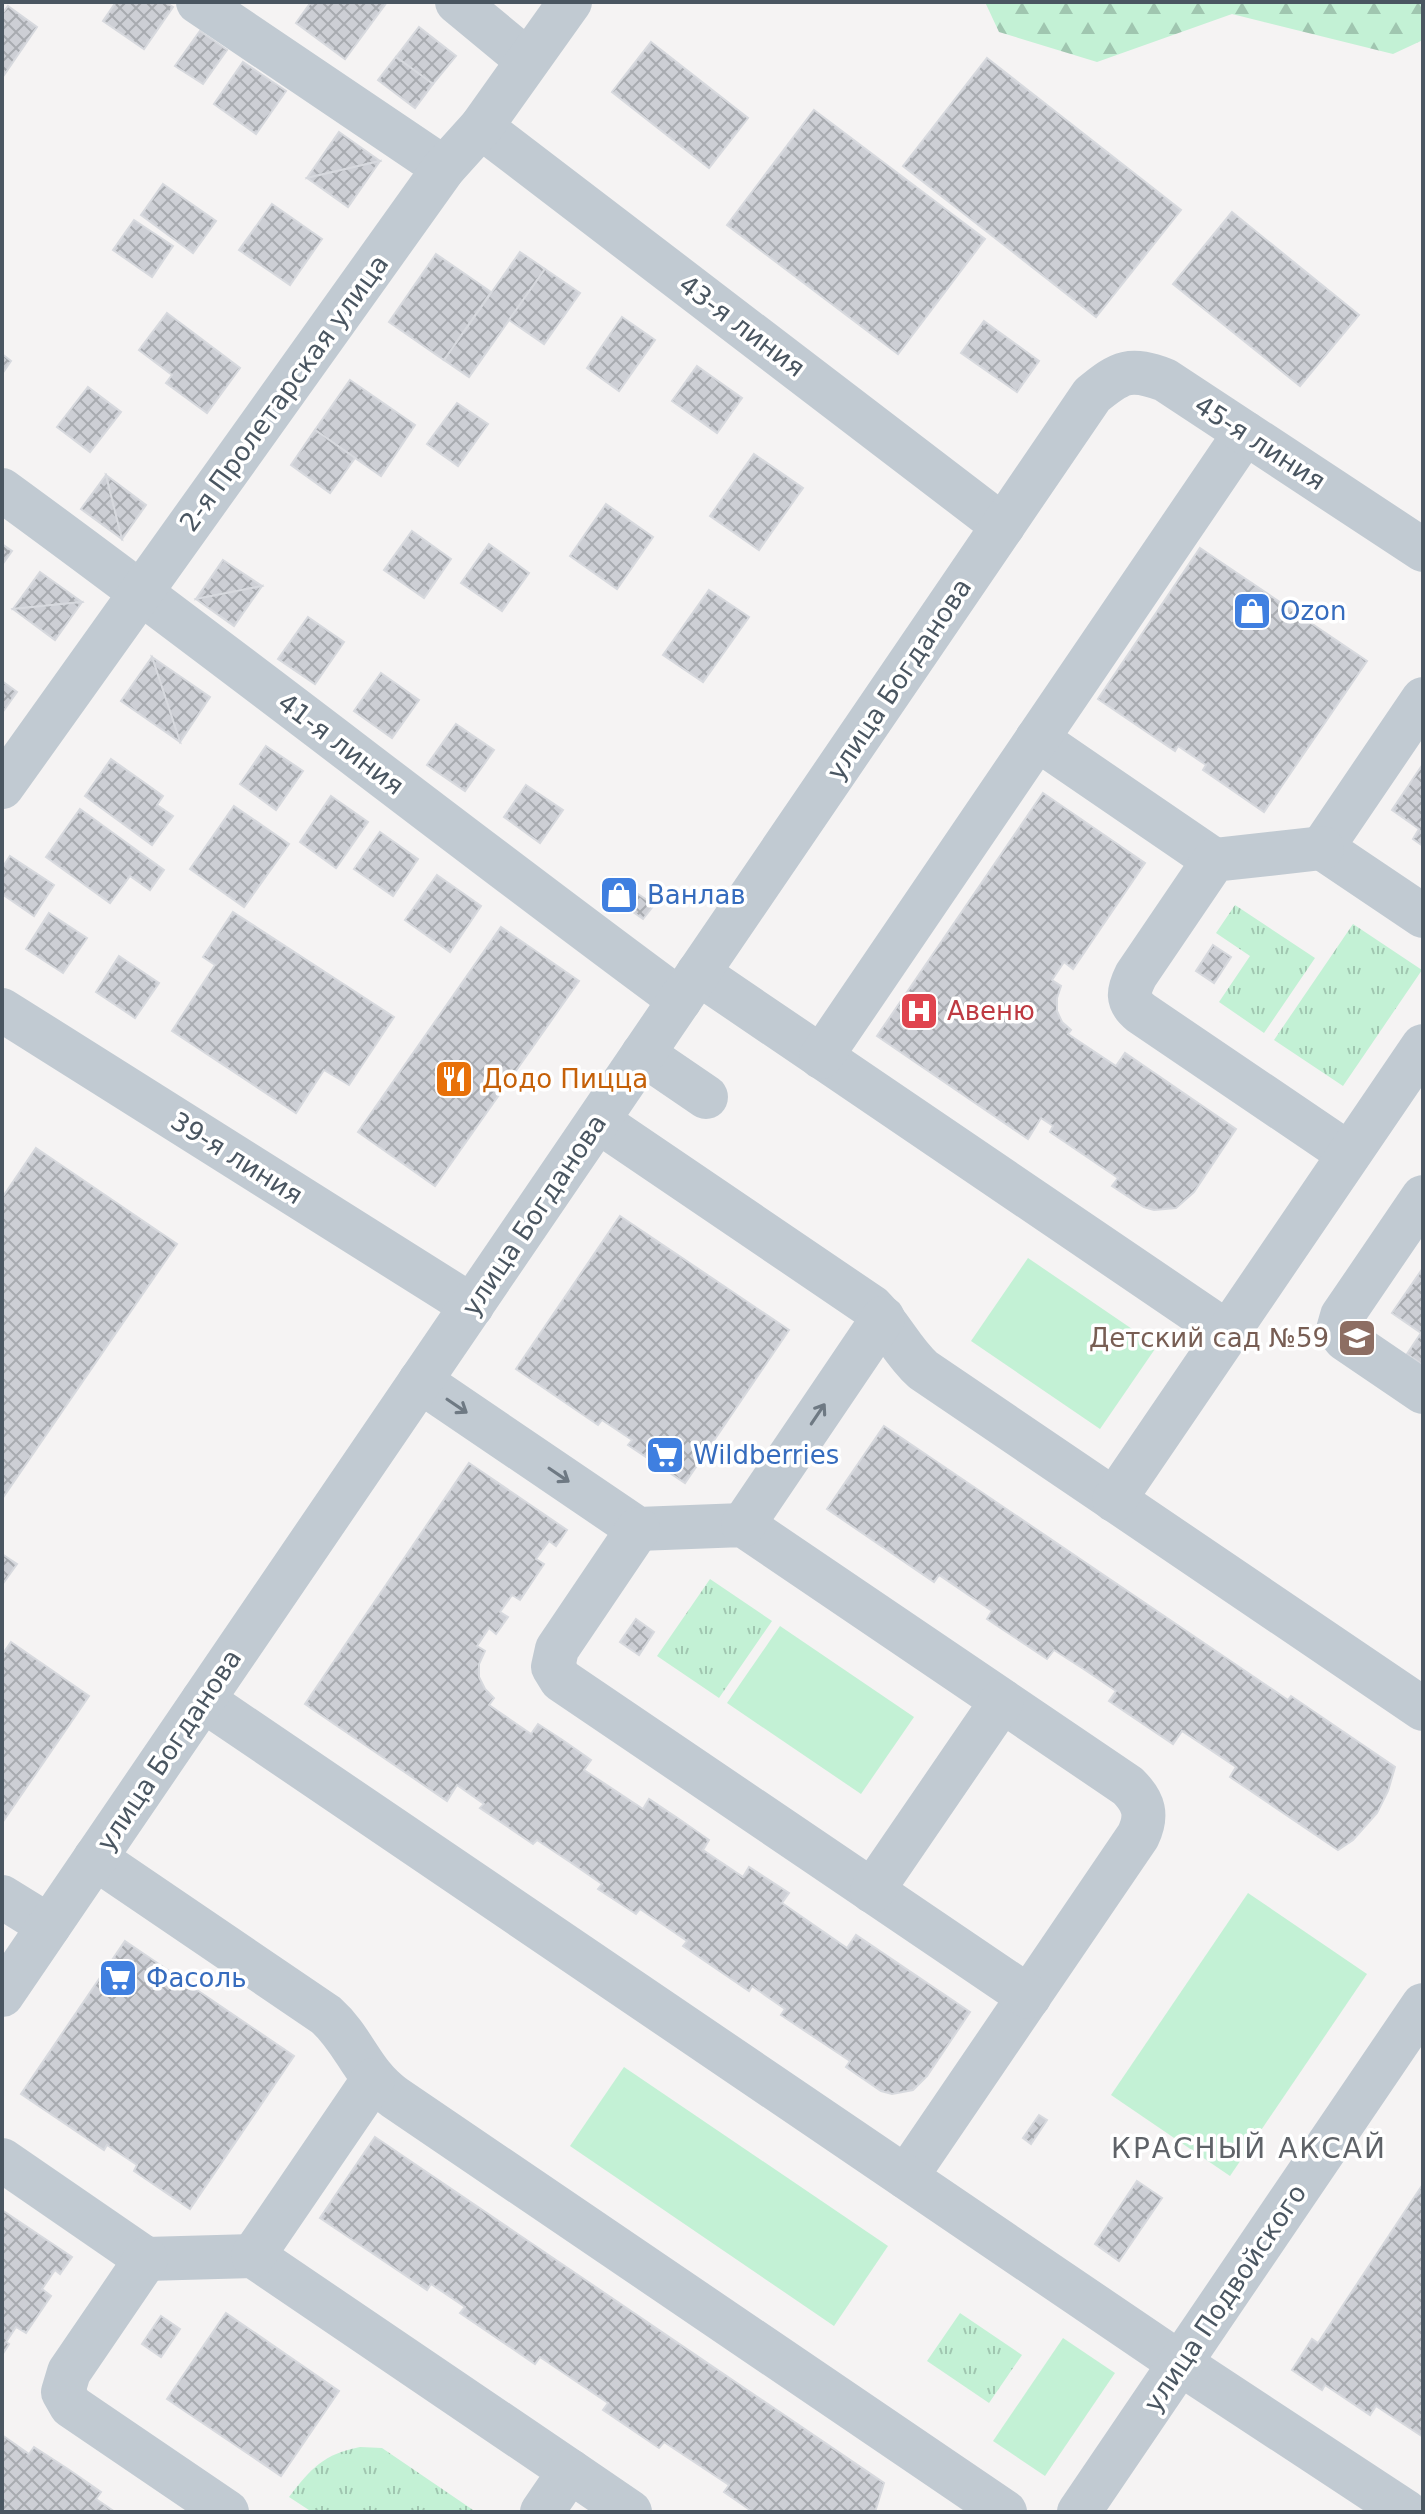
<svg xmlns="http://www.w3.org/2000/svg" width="1425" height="2514" viewBox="0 0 1425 2514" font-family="'DejaVu Sans',sans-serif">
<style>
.grass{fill:#c3f1d5}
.forest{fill:url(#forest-firs)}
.park{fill:url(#park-tufts)}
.building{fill:url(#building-cross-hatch);stroke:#d7d9de;stroke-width:2}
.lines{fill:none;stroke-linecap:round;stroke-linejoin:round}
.minor{stroke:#c1cad2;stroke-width:44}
.oneway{stroke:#6e7983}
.labels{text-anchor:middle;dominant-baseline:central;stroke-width:7;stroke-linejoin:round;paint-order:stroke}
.street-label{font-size:26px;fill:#4a5661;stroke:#fff}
.shop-label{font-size:26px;fill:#366cbe;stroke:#fff;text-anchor:start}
.health-label{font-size:26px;fill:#be3a42;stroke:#fff;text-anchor:start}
.food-label{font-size:26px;fill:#c56008;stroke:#fff;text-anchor:start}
.education-label{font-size:26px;fill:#785e54;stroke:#fff;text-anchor:end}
.neighbourhood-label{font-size:28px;letter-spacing:2px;fill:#5f6368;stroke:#fff}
</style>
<defs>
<pattern id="forest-firs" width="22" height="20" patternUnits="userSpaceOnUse" patternTransform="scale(2)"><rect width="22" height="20" fill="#c3f1d5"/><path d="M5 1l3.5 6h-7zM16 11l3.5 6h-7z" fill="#a0c6b0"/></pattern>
<pattern id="park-tufts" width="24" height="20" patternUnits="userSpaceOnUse" patternTransform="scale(2)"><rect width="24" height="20" fill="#c3f1d5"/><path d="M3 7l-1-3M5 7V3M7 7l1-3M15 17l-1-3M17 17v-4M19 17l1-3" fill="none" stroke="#a0c6b0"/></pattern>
<pattern id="building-cross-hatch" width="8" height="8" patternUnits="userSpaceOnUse" patternTransform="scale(2)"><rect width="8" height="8" fill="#cdcfd5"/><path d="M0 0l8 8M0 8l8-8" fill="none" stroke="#a8abb0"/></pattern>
</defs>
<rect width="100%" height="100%" fill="#f5f3f3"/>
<!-- grass -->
<g class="grass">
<path d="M1028,1258L1157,1346L1100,1429L971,1341Z"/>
<path d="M780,1626L914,1717L861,1794L727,1703Z"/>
<path d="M1248,1893L1367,1974L1230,2176L1111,2095Z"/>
<path d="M624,2067L888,2246L834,2326L570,2146Z"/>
<path d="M1063,2338L1115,2373L1045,2476L993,2441Z"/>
</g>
<!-- forest -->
<path class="forest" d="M985,2H1423V40L1393,54L1232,14L1097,62L999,32Z"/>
<!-- park -->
<g class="park">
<path d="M1235,905L1315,958L1264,1033L1219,1002L1250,956L1216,933Z"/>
<path d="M1353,924L1422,970L1343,1086L1274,1040Z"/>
<path d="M710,1579L772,1621L719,1698L657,1656Z"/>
<path d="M960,2313L1022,2355L989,2403L927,2361Z"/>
<path d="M360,2447L382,2448L476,2512H312L289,2497C311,2468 324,2454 360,2447Z"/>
</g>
<!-- building -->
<g class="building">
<path d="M116,2H165L173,7L144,49L103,21Z"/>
<path d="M311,2H387L345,59L296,23Z"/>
<path d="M8,6L37,27L2,78V14Z"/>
<path d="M419,27L456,56L433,84L396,57Z"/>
<path d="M200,31L227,50L203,84L175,66Z"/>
<path d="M651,42L748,118L709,168L612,92Z"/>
<path d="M396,57L433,84L415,108L378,80Z"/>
<path d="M987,58L1181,210L1096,317L903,166Z"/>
<path d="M243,62L286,91L256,134L214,104Z"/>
<path d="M814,110L985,239L898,354L727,225Z"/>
<path d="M339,132L380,161L307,178Z"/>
<path d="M380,161L348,207L307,178Z"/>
<path d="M163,184L216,221L193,253L141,215Z"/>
<path d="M272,204L322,239L290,285L239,250Z"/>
<path d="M1232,212L1359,315L1300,386L1173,284Z"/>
<path d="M134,220L173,246L152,277L113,250Z"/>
<path d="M520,252L545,269L469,377L444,360Z"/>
<path d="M436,254L491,292L444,360L389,322Z"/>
<path d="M545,269L580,293L544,344L509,320Z"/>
<path d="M167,313L240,368L207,413L166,383L172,375L139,350Z"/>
<path d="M622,317L655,340L619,391L587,368Z"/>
<path d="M984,321L1039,361L1017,392L961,353Z"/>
<path d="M2,354L11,361L2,374Z"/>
<path d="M697,366L742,398L717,433L672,401Z"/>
<path d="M350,380L415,425L381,476L315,430Z"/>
<path d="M88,387L121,412L90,452L57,427Z"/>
<path d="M457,403L488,424L458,466L427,444Z"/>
<path d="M315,430L355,458L330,493L291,465Z"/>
<path d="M754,454L803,488L759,550L710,516Z"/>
<path d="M106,475L122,539L81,509Z"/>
<path d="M106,475L146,505L122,539Z"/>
<path d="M606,504L653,537L617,589L570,556Z"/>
<path d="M412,531L451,559L424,598L384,570Z"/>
<path d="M2,544L12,551L2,565Z"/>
<path d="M489,544L529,573L502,611L461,583Z"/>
<path d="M1200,548L1367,661L1264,812L1203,770L1206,765L1178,746L1175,751L1098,699Z"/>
<path d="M223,560L262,586L196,599Z"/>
<path d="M40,572L82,602L13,609Z"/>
<path d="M262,586L234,626L196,599Z"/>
<path d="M709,590L749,617L703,682L663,655Z"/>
<path d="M82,602L55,640L13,609Z"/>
<path d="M308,617L344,642L315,684L278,659Z"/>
<path d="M152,657L210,697L180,742Z"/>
<path d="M152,657L180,742L121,701Z"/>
<path d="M381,673L419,700L392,738L354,711Z"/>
<path d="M2,681L17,692L2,713Z"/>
<path d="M456,724L494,750L465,791L427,765Z"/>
<path d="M266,746L303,771L276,810L240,784Z"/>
<path d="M111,759L163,796L157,805L173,816L152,845L85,796Z"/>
<path d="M1423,764V846L1413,839L1419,829L1392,810Z"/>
<path d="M526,785L563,810L540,843L504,817Z"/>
<path d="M1043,793L1145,863L1073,969L1064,962L1052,980L1061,986L1057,998V1011L1062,1022L1071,1030L1068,1034L1116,1066L1125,1053L1236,1129L1194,1192L1176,1208L1154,1210L1144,1207L1112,1186L1118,1178L1050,1132L1053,1126L1041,1118L1028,1139L877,1036Z"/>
<path d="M331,796L368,822L336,868L300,842Z"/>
<path d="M234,806L289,844L244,907L190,869Z"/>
<path d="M80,809L164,870L150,890L130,876L110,903L46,857Z"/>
<path d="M380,832L418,859L393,896L354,869Z"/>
<path d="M10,856L54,885L34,916L2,894V868Z"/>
<path d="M437,875L481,906L450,952L405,920Z"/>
<path d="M613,877L654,905L643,919L603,891Z"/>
<path d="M233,912L394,1017L349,1085L324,1070L296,1113L172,1031L215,965L203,957Z"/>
<path d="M49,913L87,938L63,973L26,949Z"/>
<path d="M501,927L579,981L435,1186L358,1132Z"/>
<path d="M1213,945L1231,957L1214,983L1196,971Z"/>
<path d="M119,956L159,983L135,1018L96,992Z"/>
<path d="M36,1148L177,1244L2,1499V1198Z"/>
<path d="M620,1216L789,1330L685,1483L628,1445L632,1440L602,1420L598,1425L516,1369Z"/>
<path d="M1423,1268V1365L1407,1354L1421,1333L1392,1313Z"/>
<path d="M884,1426L1288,1700L1291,1696L1395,1767L1388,1791L1377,1813L1353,1840L1338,1850L1230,1777L1236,1767L1182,1731L1173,1744L1109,1701L1116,1691L1085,1670L1054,1650L1047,1659L987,1619L992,1611L939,1575L934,1582L827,1509Z"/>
<path d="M469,1463L567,1530L556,1546L549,1541L536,1559L544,1564L520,1600L512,1595L500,1612L508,1617L496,1634L489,1628L477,1646L485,1651L479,1664V1677L485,1689L494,1698L489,1705L531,1734L538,1724L564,1741L591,1760L584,1770L643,1809L649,1799L679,1819L709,1840L703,1850L743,1877L749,1867L789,1893L782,1903L847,1948L856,1935L970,2012L927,2076L913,2090L892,2094L881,2091L846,2067L850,2061L781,2015L785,2009L752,1986L749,1991L683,1946L687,1941L640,1909L636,1914L598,1889L602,1884L570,1862L537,1840L533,1844L480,1808L484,1804L457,1785L447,1801L305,1704Z"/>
<path d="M2,1554L17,1564L2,1585Z"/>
<path d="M636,1619L654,1632L639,1655L620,1642Z"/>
<path d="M11,1642L89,1696L2,1823V1655Z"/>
<path d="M125,1941L294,2056L190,2209L134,2171L137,2165L107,2145L104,2150L21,2094Z"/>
<path d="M1039,2115L1047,2120L1031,2144L1023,2138Z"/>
<path d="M375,2137L884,2483L875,2512H753L724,2492L729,2485L664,2442L659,2448L603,2410L608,2403L540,2357L535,2364L460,2313L465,2307L431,2284L427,2290L320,2218Z"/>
<path d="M1137,2181L1162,2198L1119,2261L1095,2244Z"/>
<path d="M1423,2184V2437L1376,2406L1370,2415L1325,2385L1322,2390L1292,2370L1312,2339L1318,2343Z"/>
<path d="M2,2210L72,2257L60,2274L55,2270L42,2289L51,2296L26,2333L16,2327L6,2342L9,2344L2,2355Z"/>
<path d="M226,2313L339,2391L281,2476L167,2399Z"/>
<path d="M161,2316L180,2329L161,2357L142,2344Z"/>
<path d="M2,2435L29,2454L34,2447L68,2469L101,2492L96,2499L115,2512H2Z"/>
</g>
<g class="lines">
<!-- minor -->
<g class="minor">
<path d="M198,2L444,168"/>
<path d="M457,2L527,60"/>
<path d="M481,127L1003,526"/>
<path d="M2,490C230,656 452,832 680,1000"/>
<path d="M1423,699L1322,848L1423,916"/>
<path d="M1037,739L1214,860"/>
<path d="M2,787L444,168L481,127L570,2"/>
<path d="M1322,848L1214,860L1136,975C1128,991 1126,1001 1141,1013L1349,1154"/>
<path d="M698,973L1228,1333"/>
<path d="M2,1010L472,1306"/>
<path d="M643,1054L706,1097"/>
<path d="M821,1057L1245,433"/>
<path d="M598,1121L872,1307C892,1327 902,1351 923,1370L1423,1709"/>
<path d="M1423,1197L1342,1316L1338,1330L1345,1339L1423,1392"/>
<path d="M420,1381L638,1529L743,1525L1128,1786C1144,1802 1148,1815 1138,1836L906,2177"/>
<path d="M1114,1500L1423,1046"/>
<path d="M743,1525L883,1318"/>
<path d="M638,1529L557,1649L553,1667L561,1680L1029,1997"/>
<path d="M203,1700L1181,2364L1406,2512"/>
<path d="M95,1858L326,2015C355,2041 361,2073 394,2097L1005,2512"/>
<path d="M872,1891L1002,1701"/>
<path d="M2,1897L49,1926"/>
<path d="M2,1995L1092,395C1121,371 1130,367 1165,380L1423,550"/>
<path d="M2,2160L146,2259L253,2256L570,2471L542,2512"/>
<path d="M253,2256L373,2080"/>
<path d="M146,2259L69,2372L63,2392L71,2406L227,2512"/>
<path d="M570,2471L630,2512"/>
<path d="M1079,2512L1423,2005"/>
</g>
</g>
<!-- one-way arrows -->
<defs><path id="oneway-shaft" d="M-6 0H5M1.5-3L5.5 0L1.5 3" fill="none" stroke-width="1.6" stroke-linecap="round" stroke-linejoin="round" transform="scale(2)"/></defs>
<g class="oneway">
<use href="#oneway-shaft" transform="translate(457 1406) rotate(34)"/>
<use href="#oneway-shaft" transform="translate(818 1414) rotate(-56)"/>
<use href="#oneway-shaft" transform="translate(559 1475) rotate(34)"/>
</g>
<!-- icons -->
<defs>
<g id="shop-square" transform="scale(2)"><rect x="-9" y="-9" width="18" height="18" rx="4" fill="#3f7fe0" stroke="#fff"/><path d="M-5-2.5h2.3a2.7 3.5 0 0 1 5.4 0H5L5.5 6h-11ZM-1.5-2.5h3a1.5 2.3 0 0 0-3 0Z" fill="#fff"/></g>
<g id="hospital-square" transform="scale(2)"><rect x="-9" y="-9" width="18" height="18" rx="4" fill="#e0444e" stroke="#fff"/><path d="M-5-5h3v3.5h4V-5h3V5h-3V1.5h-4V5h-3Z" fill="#fff"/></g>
<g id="restaurant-square" transform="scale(2)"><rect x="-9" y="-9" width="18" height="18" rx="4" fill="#e8710a" stroke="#fff"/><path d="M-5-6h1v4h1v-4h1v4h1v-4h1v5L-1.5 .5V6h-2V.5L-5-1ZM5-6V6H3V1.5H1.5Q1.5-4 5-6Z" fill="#fff"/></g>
<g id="school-square" transform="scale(2)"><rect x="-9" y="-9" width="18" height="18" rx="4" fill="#8d6e63" stroke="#fff"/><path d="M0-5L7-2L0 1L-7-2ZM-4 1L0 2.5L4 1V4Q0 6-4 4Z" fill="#fff"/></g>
<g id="supermarket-square" transform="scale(2)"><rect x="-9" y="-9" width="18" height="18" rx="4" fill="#3f7fe0" stroke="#fff"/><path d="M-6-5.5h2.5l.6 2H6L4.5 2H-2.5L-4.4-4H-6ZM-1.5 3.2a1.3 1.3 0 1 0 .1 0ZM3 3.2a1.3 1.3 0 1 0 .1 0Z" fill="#fff"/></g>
</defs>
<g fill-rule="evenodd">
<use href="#shop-square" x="1252" y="611"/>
<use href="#shop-square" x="619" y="895"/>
<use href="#hospital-square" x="919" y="1011"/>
<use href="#restaurant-square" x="454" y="1079"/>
<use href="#school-square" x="1357" y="1338"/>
<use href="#supermarket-square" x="665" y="1455"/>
<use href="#supermarket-square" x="118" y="1978"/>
</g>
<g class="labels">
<!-- street labels -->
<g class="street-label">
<text transform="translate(742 326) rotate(37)">43-я линия</text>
<text transform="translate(284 393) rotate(-54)">2-я Пролетарская улица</text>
<text transform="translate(1260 443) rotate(33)">45-я линия</text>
<text transform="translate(899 679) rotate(-56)">улица Богданова</text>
<text transform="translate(341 744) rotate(37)">41-я линия</text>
<text transform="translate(237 1158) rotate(32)">39-я линия</text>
<text transform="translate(534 1215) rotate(-56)">улица Богданова</text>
<text transform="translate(169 1750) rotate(-56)">улица Богданова</text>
<text transform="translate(1225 2298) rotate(-56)">улица Подвойского</text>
</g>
<!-- shop labels -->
<g class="shop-label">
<text x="1280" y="611">Ozon</text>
<text x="647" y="895">Ванлав</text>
<text x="693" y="1455">Wildberries</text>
<text x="146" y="1978">Фасоль</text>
</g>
<!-- health labels -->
<g class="health-label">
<text x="947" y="1011">Авеню</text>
</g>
<!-- food labels -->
<g class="food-label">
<text x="482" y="1079">Додо Пицца</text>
</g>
<!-- education labels -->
<g class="education-label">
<text x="1329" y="1338">Детский сад №59</text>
</g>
<!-- neighbourhood labels -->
<g class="neighbourhood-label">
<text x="1249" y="2148">КРАСНЫЙ АКСАЙ</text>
</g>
</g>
<!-- border -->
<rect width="1425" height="2514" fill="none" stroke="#4a5661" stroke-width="8"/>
</svg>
